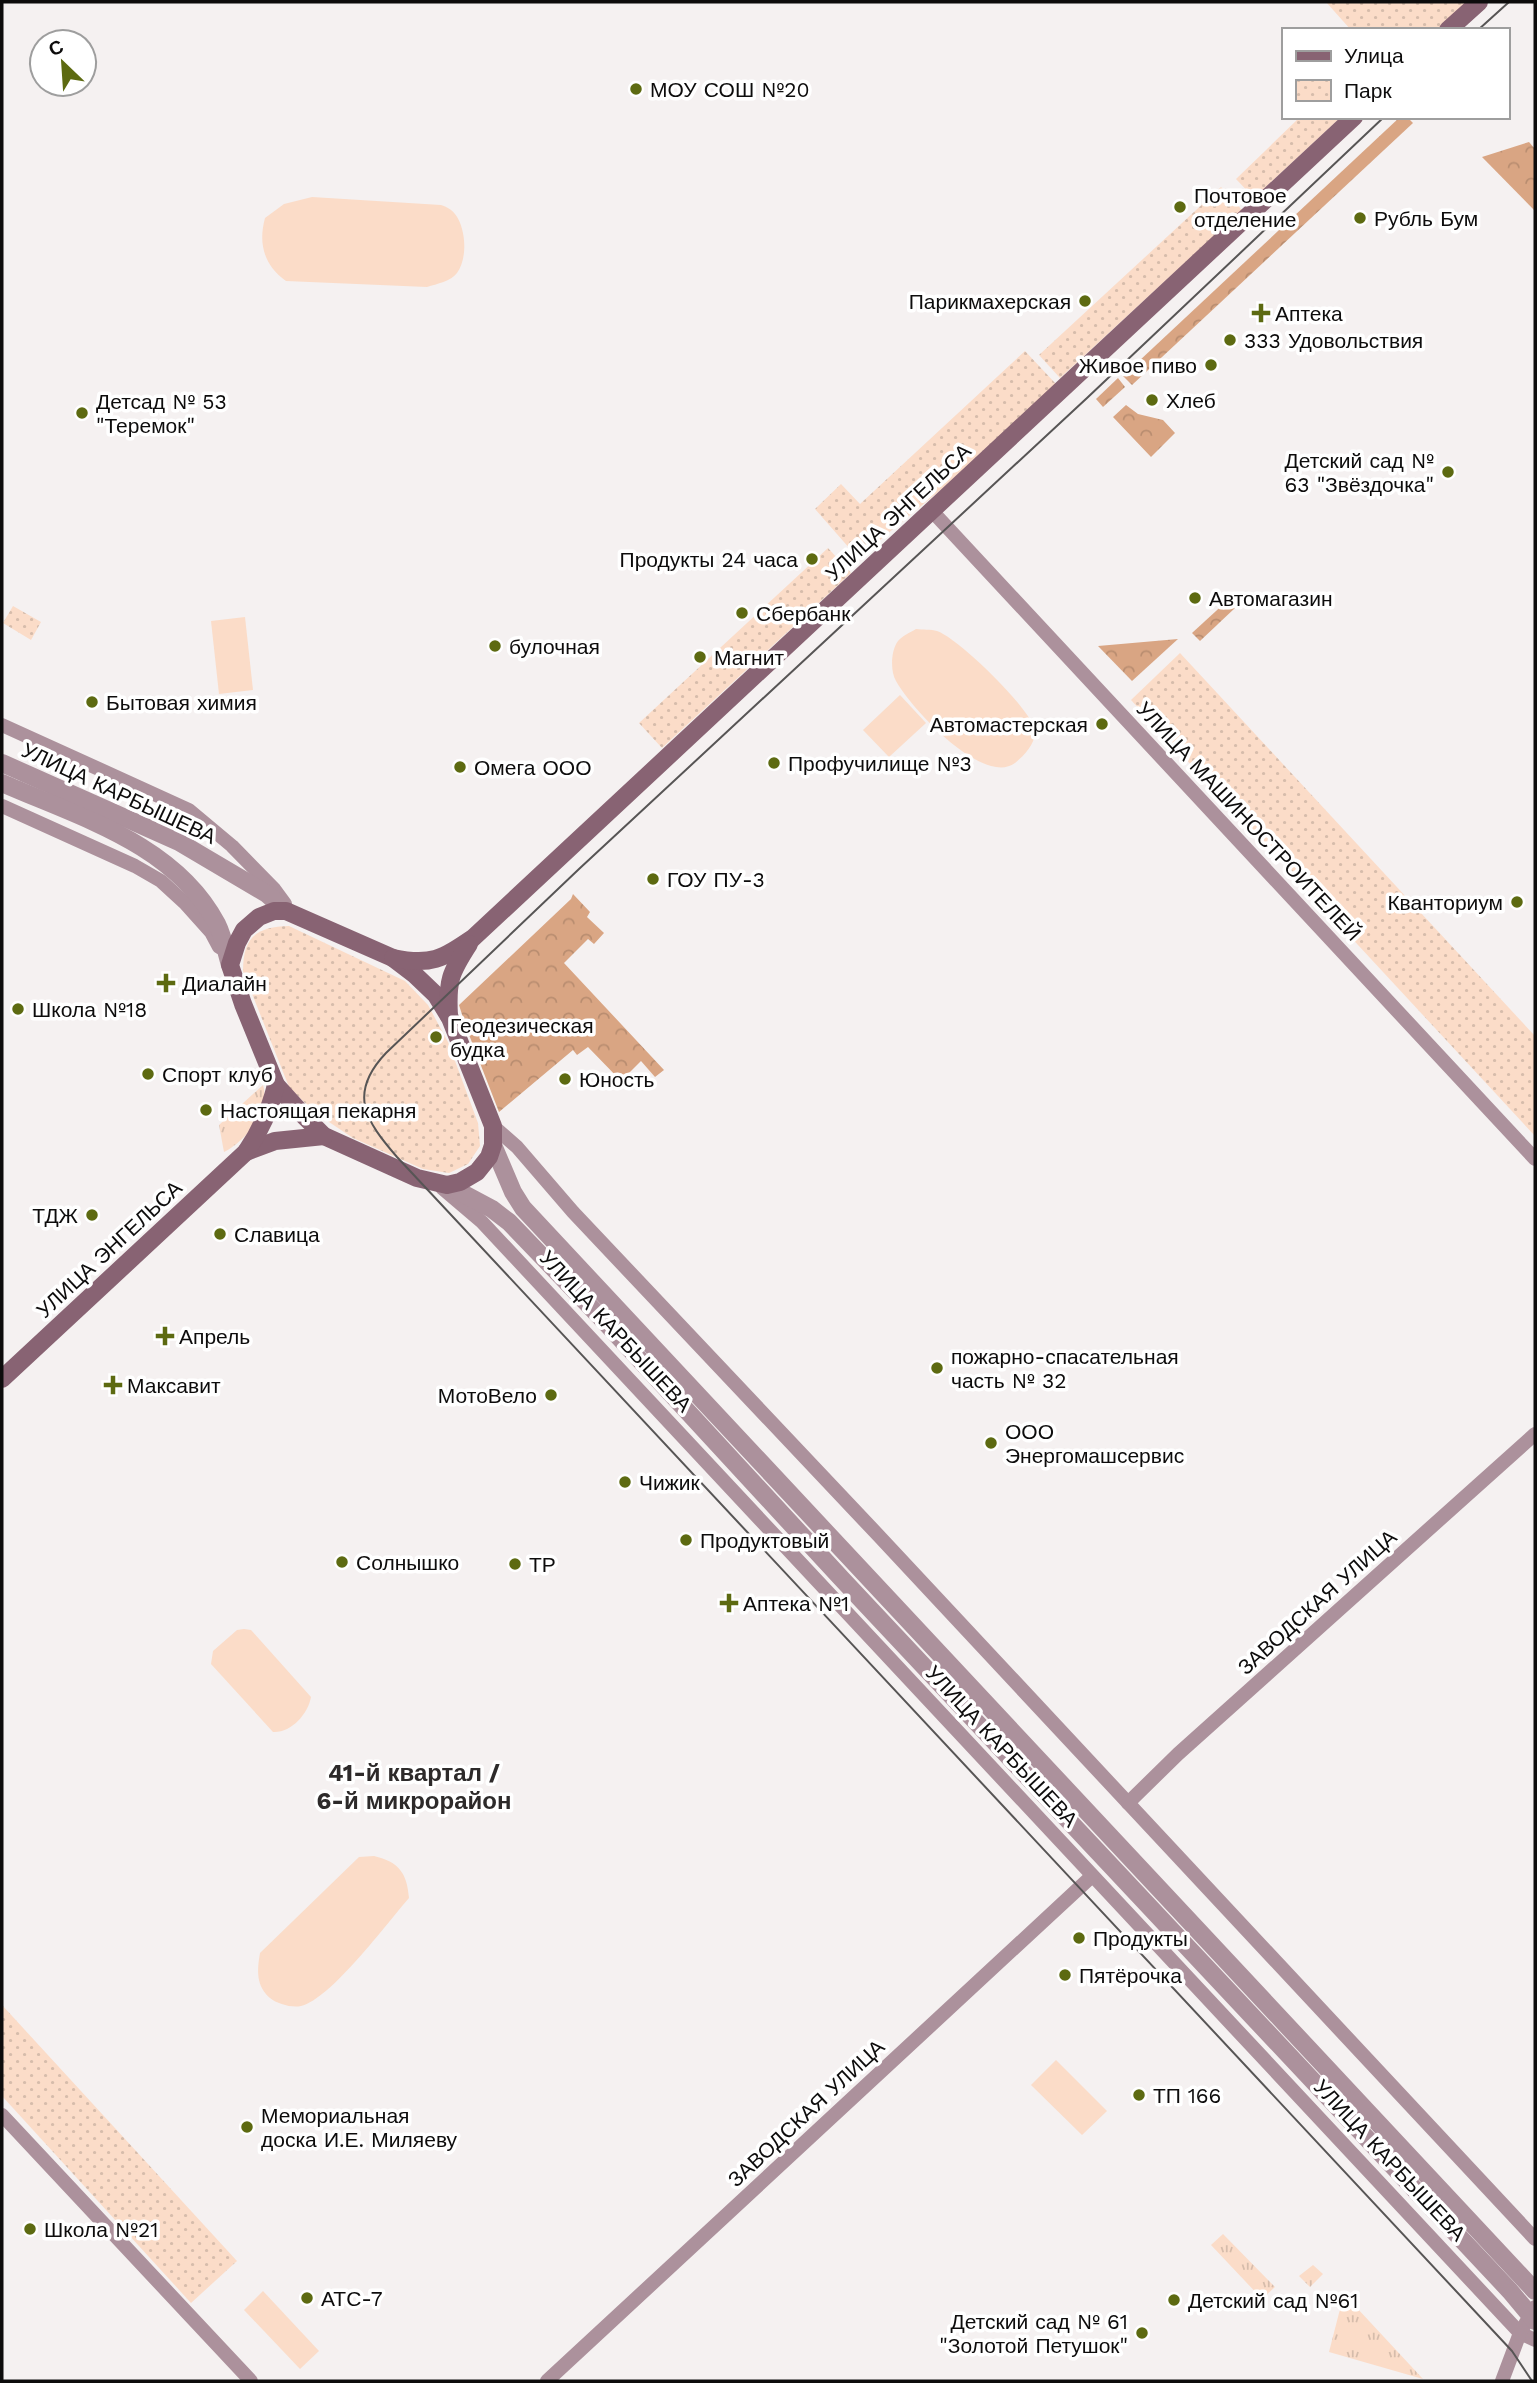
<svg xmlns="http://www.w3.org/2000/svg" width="1537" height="2383" viewBox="0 0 1537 2383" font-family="'Work Sans',sans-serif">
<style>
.grass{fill:url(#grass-tufts)}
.forest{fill:url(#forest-crowns)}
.park{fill:url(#park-dots)}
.pitch{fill:#fbdcc8}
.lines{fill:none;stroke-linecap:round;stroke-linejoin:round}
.minor{stroke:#ac919c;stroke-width:14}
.tertiary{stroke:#ac919c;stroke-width:18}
.secondary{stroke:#886373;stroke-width:18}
.tram{stroke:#575555;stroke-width:2}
.poi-dot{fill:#5d6a11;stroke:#fff;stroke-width:2.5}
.labels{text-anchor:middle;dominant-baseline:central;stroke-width:7;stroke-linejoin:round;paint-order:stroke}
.poi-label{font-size:21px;fill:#0d0c0c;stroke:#fff;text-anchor:start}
.street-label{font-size:21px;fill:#0d0c0c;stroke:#fff}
.quarter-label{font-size:24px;font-weight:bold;fill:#2d2a2a;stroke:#fff}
</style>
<defs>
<pattern id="grass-tufts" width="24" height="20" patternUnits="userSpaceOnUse" patternTransform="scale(1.75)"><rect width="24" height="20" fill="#fbdcc8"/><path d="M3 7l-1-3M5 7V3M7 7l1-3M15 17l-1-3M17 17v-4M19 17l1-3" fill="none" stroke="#d6bcab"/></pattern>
<pattern id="forest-crowns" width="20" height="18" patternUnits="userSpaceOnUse" patternTransform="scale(1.75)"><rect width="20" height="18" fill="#d9a583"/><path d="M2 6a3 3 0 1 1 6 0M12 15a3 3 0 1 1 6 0" fill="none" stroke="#b98d70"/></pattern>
<pattern id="park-dots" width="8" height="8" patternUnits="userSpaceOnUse" patternTransform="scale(1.75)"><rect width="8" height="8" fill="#fbdcc8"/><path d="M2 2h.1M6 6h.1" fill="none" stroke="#d6bcab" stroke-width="1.8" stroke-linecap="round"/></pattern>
</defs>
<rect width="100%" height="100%" fill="#f5f1f1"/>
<!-- grass -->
<g class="grass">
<path d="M263,1085C271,1110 245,1142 224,1152L219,1125Z"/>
<path d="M1223,2234L1275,2287L1262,2299L1211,2245Z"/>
<path d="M1313,2265L1323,2274L1310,2287L1299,2276Z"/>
<path d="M1345,2304L1357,2308L1423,2379L1329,2352L1339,2313L1341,2307Z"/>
</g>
<!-- forest -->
<g class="forest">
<path d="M1400,117H1407L1413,123L1132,385L1123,376Z"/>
<path d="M1529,142L1535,149V211L1482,157Z"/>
<path d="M1118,378L1125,387L1103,407L1096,399Z"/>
<path d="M1126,405L1138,414L1163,420L1175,433L1151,457L1113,417Z"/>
<path d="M1228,600L1235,608L1200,641L1192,633Z"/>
<path d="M1178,639L1132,681L1098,646Z"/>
<path d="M573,894L590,912L587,917L604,933L594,944L588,939L564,963L664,1070L655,1077L641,1061L621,1081L588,1047L577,1055L573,1050L499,1112L466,1027L459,1005L571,899Z"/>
</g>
<!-- park -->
<g class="park">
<path d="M1326,2H1467L1437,30H1351Z"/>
<path d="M1300,117H1341L1254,198L1236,179Z"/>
<path d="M1221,187L1242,210L1060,378L1039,355Z"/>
<path d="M1025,351L1056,384L943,488L858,558L815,509L841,484L860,504Z"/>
<path d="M828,548L851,573L662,748L639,723Z"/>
<path d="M13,606L41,622L31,640L3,623Z"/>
<path d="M1180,653L1535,1036V1136L1131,700Z"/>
<path d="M289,926L405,981L428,1005L448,1042L478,1123L480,1146L468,1164L449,1173L423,1169L353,1138L314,1112L289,1087L243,971C243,937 256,927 289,926Z"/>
<path d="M2,2005L237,2261L191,2303L2,2096Z"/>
</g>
<!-- pitch -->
<g class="pitch">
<path d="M312,197L441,205C447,207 451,209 455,214C466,228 468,258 457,273C451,281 437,284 427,287L286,281C264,265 258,244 265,218L284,204Z"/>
<path d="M245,617L253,690L219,694L211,621Z"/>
<path d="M916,629C923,630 931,629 937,631C958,638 1028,706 1034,728C1038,741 1025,755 1015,763C983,787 910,707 896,681C890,671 891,650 898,641C902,636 911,632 916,629Z"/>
<path d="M900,695L926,723L889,757L863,730Z"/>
<path d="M244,1629L251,1630L311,1697C308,1714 291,1733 273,1732L211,1664L213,1651L237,1630Z"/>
<path d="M374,1856C399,1862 407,1873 409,1898C387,1923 331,1999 301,2006C292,2008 277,2004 270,1998C256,1986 257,1970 260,1953L359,1857Z"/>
<path d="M1056,2060L1107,2111L1082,2135L1031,2085Z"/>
<path d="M263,2291L319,2351L300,2369L244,2310Z"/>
</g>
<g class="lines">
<!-- minor -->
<g class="minor">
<path d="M932,511L1535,1159"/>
<path d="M2,725L189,810L232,846L274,889L285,904"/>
<path d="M2,806L135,866L161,881L185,903L211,932L219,947"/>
<path d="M493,1126L517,1147L573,1212L878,1535L1535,2239"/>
<path d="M442,1188L482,1222L1505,2317L1520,2333L1535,2340"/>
<path d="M1128,1803L1178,1754L1535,1434"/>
<path d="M2,2115L251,2381"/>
<path d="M547,2381L1092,1876"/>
<path d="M1502,2381L1520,2333L1535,2307"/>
</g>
<!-- tertiary -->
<g class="tertiary">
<path d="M2,763L179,842L267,894L286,911"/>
<path d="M2,783C79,817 175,844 217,924C223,936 226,951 230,965"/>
<path d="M493,1145L513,1192L523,1208L1535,2291"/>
<path d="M447,1185L492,1209L509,1222L606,1323L841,1578L1510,2291L1535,2321"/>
</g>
<!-- secondary -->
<g class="secondary">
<path d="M1448,30L1479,2"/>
<path d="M274,911H286L393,958L414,974L436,995L450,1018L493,1126V1145L489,1157L477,1172L460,1182L447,1185L417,1178L324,1136L305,1117L276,1085L243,1004L230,965L237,943L244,930L259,917Z"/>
<path d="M393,958C431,966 442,959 473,938L1354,117"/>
<path d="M449,1016C447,981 450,973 469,944"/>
<path d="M246,1152L275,1141L324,1136"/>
<path d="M2,1379L246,1152C261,1130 270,1110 276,1085"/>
</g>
<!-- tram -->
<g class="tram">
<path d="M1478,30L1509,2"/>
<path d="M1384,117L1087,398L579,869L386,1053C347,1094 366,1121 397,1157L1512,2351L1532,2381"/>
</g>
</g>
<!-- markers -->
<g class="poi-dot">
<circle cx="636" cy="89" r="7"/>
<circle cx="1180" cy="207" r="7"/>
<circle cx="1360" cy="218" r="7"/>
<circle cx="1085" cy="301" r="7"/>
<path d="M1257.5 302.5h7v7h7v7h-7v7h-7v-7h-7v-7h7z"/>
<circle cx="1230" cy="340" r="7"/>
<circle cx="1211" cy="365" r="7"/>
<circle cx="1152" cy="400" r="7"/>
<circle cx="82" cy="413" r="7"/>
<circle cx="1448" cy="472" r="7"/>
<circle cx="812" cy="559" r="7"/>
<circle cx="1195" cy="598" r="7"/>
<circle cx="742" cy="613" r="7"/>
<circle cx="495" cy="646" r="7"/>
<circle cx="700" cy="657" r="7"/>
<circle cx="92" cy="702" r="7"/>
<circle cx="1102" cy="724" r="7"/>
<circle cx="774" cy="763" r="7"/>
<circle cx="460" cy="767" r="7"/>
<circle cx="653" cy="879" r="7"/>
<circle cx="1517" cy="902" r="7"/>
<path d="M162.5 972.5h7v7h7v7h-7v7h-7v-7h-7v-7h7z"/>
<circle cx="18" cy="1009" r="7"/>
<circle cx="436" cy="1037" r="7"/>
<circle cx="148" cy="1074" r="7"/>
<circle cx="565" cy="1079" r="7"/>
<circle cx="206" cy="1110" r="7"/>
<circle cx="92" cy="1215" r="7"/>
<circle cx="220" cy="1234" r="7"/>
<path d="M161.5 1325.5h7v7h7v7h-7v7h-7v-7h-7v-7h7z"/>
<circle cx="937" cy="1368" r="7"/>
<path d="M109.5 1374.5h7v7h7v7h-7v7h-7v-7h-7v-7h7z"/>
<circle cx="551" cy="1395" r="7"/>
<circle cx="991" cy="1443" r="7"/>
<circle cx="625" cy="1482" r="7"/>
<circle cx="686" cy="1540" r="7"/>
<circle cx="342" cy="1562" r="7"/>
<circle cx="515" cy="1564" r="7"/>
<path d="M725.5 1592.5h7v7h7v7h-7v7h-7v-7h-7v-7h7z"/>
<circle cx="1079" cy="1938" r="7"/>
<circle cx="1065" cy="1975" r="7"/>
<circle cx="1139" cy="2095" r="7"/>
<circle cx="247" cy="2127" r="7"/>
<circle cx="30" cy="2229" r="7"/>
<circle cx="307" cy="2298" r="7"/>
<circle cx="1174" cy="2300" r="7"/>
<circle cx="1142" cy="2333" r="7"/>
</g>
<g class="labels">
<!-- poi labels -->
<g class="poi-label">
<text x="650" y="89">МОУ СОШ №20</text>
<text x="1194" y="195">Почтовое<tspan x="1194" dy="24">отделение</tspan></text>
<text x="1374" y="218">Рубль Бум</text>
<text x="1071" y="301" text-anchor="end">Парикмахерская</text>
<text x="1275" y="313">Аптека</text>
<text x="1244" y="340">333 Удовольствия</text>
<text x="1197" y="365" text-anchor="end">Живое пиво</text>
<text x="1166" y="400">Хлеб</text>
<text x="96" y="401">Детсад № 53<tspan x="96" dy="24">"Теремок"</tspan></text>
<text x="1434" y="460" text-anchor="end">Детский сад №<tspan x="1434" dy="24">63 "Звёздочка"</tspan></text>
<text x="798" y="559" text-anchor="end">Продукты 24 часа</text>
<text x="1209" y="598">Автомагазин</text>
<text x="756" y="613">Сбербанк</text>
<text x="509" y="646">булочная</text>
<text x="714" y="657">Магнит</text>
<text x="106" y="702">Бытовая химия</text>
<text x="1088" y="724" text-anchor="end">Автомастерская</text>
<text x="788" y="763">Профучилище №3</text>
<text x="474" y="767">Омега ООО</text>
<text x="667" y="879">ГОУ ПУ-3</text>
<text x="1503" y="902" text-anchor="end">Кванториум</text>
<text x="182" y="983">Диалайн</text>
<text x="32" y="1009">Школа №18</text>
<text x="450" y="1025">Геодезическая<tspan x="450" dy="24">будка</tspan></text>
<text x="162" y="1074">Спорт клуб</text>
<text x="579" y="1079">Юность</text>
<text x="220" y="1110">Настоящая пекарня</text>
<text x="78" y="1215" text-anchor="end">ТДЖ</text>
<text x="234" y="1234">Славица</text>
<text x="179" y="1336">Апрель</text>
<text x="951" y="1356">пожарно-спасательная<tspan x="951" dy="24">часть № 32</tspan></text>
<text x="127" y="1385">Максавит</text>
<text x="537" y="1395" text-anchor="end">МотоВело</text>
<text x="1005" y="1431">ООО<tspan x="1005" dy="24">Энергомашсервис</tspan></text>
<text x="639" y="1482">Чижик</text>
<text x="700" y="1540">Продуктовый</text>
<text x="356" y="1562">Солнышко</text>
<text x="529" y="1564">ТР</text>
<text x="743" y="1603">Аптека №1</text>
<text x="1093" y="1938">Продукты</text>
<text x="1079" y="1975">Пятёрочка</text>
<text x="1153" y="2095">ТП 166</text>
<text x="261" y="2115">Мемориальная<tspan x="261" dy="24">доска И.Е. Миляеву</tspan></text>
<text x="44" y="2229">Школа №21</text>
<text x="321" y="2298">АТС-7</text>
<text x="1188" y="2300">Детский сад №61</text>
<text x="1128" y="2321" text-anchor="end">Детский сад № 61<tspan x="1128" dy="24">"Золотой Петушок"</tspan></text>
</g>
<!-- street labels -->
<g class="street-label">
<text transform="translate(898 512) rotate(-43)">УЛИЦА ЭНГЕЛЬСА</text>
<text transform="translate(119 793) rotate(25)">УЛИЦА КАРБЫШЕВА</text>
<text transform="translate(1249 821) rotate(47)">УЛИЦА МАШИНОСТРОИТЕЛЕЙ</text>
<text transform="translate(109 1249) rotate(-43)">УЛИЦА ЭНГЕЛЬСА</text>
<text transform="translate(616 1331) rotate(47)">УЛИЦА КАРБЫШЕВА</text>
<text transform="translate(1317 1602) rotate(-42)">ЗАВОДСКАЯ УЛИЦА</text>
<text transform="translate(1002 1746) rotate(47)">УЛИЦА КАРБЫШЕВА</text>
<text transform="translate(806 2113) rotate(-43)">ЗАВОДСКАЯ УЛИЦА</text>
<text transform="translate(1390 2160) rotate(47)">УЛИЦА КАРБЫШЕВА</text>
</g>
<!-- quarter labels -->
<g class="quarter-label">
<text x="414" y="1773">41-й квартал /<tspan x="414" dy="28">6-й микрорайон</tspan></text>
</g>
</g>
<!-- border -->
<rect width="1537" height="2383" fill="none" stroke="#0d0c0c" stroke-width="7"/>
<!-- legend -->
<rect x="1282" y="28" width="228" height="91" fill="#ffffff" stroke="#9e9e9e" stroke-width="2"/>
<rect x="1296" y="51" width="35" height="10" fill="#886373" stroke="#9e9e9e" stroke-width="2"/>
<text x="1344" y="63" font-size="21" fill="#0d0c0c">Улица</text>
<rect x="1296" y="80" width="35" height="21" fill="url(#park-dots)" stroke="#9e9e9e" stroke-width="2"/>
<text x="1344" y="98" font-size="21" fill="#0d0c0c">Парк</text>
<!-- north arrow -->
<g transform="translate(63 63) rotate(335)"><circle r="33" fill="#ffffff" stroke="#9e9e9e" stroke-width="2"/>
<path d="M0-5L12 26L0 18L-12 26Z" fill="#5d6a11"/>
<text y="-10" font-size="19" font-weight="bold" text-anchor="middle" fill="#0d0c0c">С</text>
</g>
</svg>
